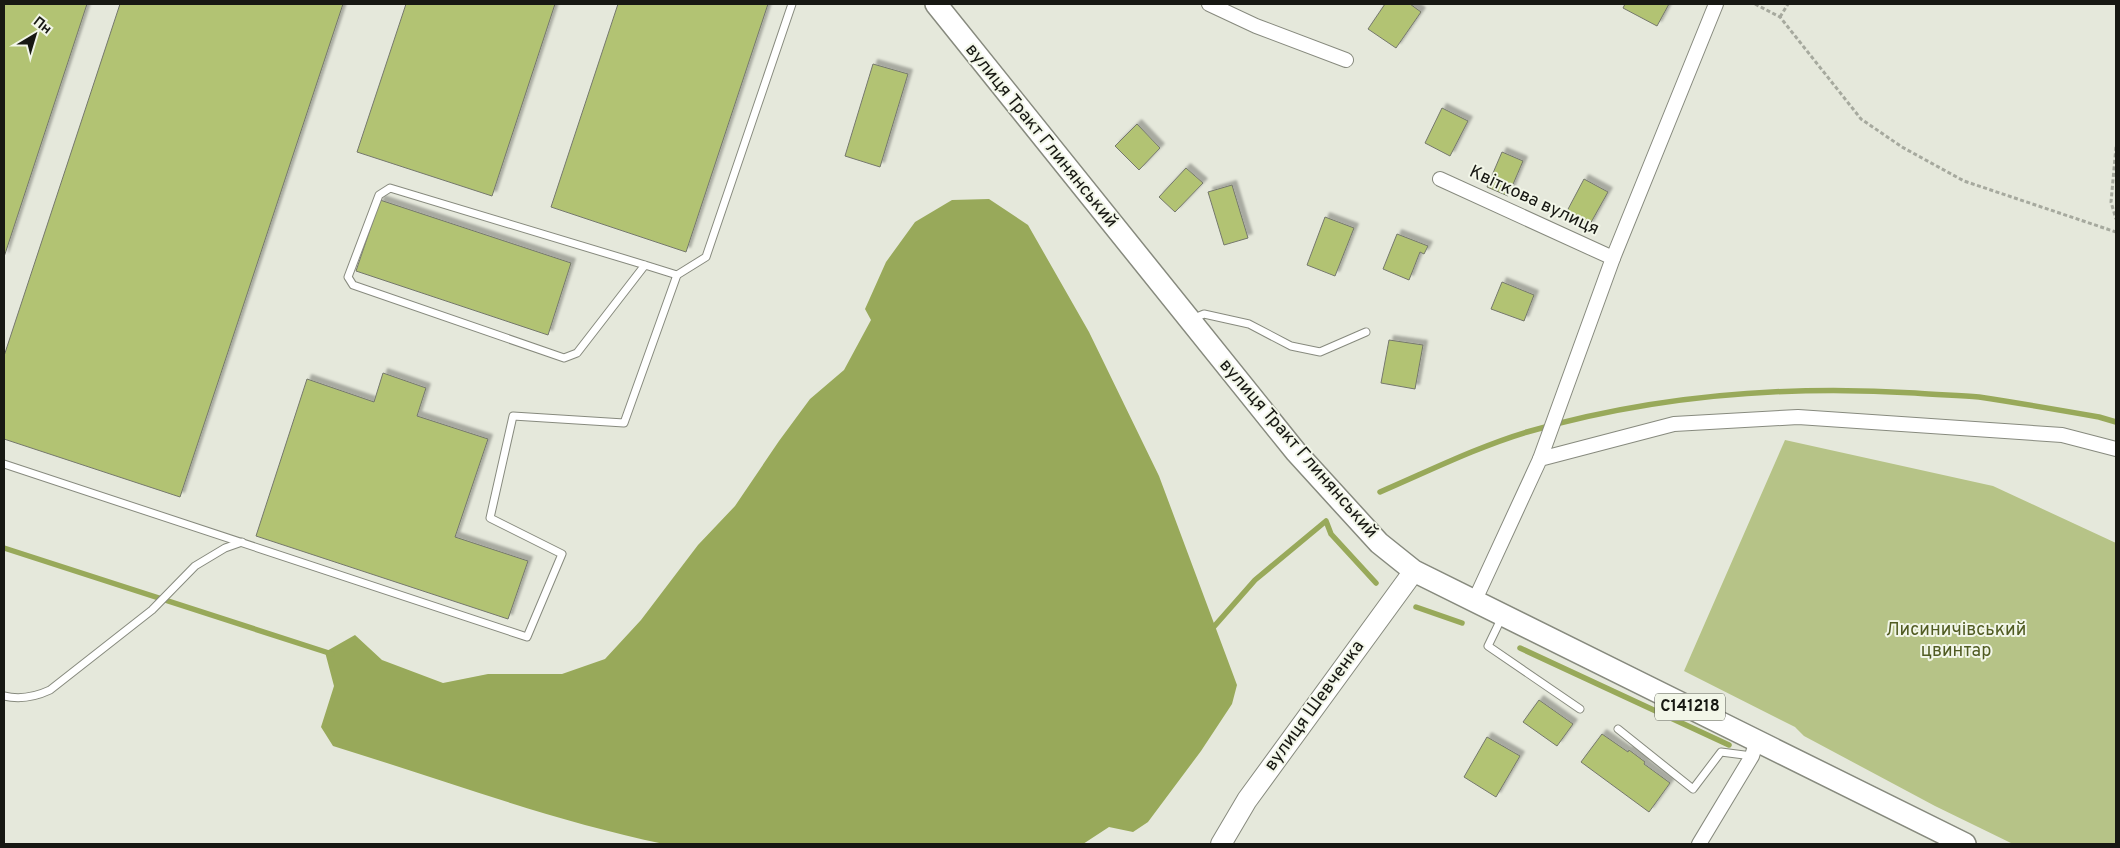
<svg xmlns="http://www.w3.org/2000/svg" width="2120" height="848" viewBox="0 0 2120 848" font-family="Overpass,sans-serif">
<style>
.green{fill:#b6c387}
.water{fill:#98a95a}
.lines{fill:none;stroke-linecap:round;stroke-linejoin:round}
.stream{stroke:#98a95a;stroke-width:5.5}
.building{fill:#b2c373;stroke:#75786c;filter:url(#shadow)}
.service-casing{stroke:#878a7e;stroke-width:9}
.minor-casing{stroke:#878a7e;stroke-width:16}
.secondary-casing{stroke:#878a7e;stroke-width:22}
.primary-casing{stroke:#878a7e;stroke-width:24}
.path{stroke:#a6a99e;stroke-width:3;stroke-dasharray:4 2.5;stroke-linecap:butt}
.service{stroke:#fff;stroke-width:7}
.minor{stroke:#fff;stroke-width:14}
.secondary{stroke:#fff;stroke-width:20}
.primary{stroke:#fff;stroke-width:21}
.labels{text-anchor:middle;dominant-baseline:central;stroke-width:4;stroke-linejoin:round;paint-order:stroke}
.shield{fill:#f2f6e8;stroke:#595b53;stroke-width:1}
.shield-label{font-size:16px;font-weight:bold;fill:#171813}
.street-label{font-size:18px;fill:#171813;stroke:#f2f6e8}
.park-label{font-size:18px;fill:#505b22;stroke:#f2f6e8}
</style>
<defs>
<filter id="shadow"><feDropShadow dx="4.5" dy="-4.5" stdDeviation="1" flood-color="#0004"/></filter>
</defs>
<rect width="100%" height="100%" fill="#e5e8db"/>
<!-- green -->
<path class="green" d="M1785,440L1993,486L2116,543V844H2013L1935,806L1804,736L1795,727L1684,671Z"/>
<!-- water -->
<path class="water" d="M989,199L1028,225L1089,332L1159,476L1237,685L1232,704L1201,751L1148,822L1133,832L1109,827L1083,844H664C549,820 444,780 333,746L321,727L334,686L325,652L355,635L382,660L443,683L488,674H562L605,659L641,620L698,545L735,506L779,441L810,399L844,370L871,320L865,309L886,262L915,222L952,200Z"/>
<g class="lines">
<!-- stream -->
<g class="stream">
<path d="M1380,492C1429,471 1477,447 1527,432C1652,396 1786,385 1915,393C1937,395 1958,395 1979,397C2019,403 2059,410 2099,417L2116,422"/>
<path d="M4,548L332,654"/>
<path d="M1416,607L1462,623"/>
<path d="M1211,630L1255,580L1326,521L1331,534L1376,583"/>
<path d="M1520,648L1729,745"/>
</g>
</g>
<!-- building -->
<g class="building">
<path d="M4,4H87L4,257Z"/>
<path d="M120,4H343L180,497L4,439V356Z"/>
<path d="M406,4H555L492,196L357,152Z"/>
<path d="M618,4H768L686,252L551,207Z"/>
<path d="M1385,4H1410L1421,12L1396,48L1368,29Z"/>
<path d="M1625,4H1669L1657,26L1623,8Z"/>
<path d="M873,64L908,74L880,167L845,156Z"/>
<path d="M1442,108L1468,121L1450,156L1425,143Z"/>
<path d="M1137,124L1160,148L1139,170L1115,146Z"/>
<path d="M1502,152L1523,161L1508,196L1487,187Z"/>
<path d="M1186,168L1203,183L1175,212L1159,197Z"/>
<path d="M1584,179L1608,192L1589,226L1566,213Z"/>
<path d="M1232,185L1248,238L1224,245L1208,192Z"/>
<path d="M380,200L571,263L548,335L356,271Z"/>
<path d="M1325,217L1354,228L1335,276L1307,265Z"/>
<path d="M1397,234L1428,246L1424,254L1420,252L1409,280L1383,269Z"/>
<path d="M1502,282L1534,295L1524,321L1491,309Z"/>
<path d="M1389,340L1423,345L1415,389L1381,383Z"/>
<path d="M383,373L426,388L417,416L488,439L455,537L528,561L508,619L256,536L307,379L374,402Z"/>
<path d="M1539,700L1573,724L1557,746L1523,722Z"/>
<path d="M1602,734L1628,752L1629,750L1645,762L1644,764L1670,783L1649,812L1581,762Z"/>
<path d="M1487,737L1520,756L1496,797L1464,777Z"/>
</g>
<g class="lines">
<!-- service casing -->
<g class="service-casing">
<g id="service">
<path d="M645,265L577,353L564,358L353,285L348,277L379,195L390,188L645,265L677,275"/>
<path d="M1192,319L1204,314L1249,324L1291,346L1320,352L1366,332"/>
<path d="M4,464L527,637L562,554L490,518L513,416L624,423L677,275L706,257L792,4"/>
<path d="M1502,617L1488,646L1580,709"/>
<path d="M4,696C21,700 35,697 50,690L152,610L195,566L225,548L242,542"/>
<path d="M1618,729L1693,789L1721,752L1752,756"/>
</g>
</g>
<!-- minor casing -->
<g class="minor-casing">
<g id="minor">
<path d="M1209,4L1256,26L1346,60"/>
<path d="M1440,179L1613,258"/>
<path d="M1540,459L1613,258L1716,4"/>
<path d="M1474,602L1540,459L1674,424L1798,417L2062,435L2116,449"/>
<path d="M1699,844L1752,756L1757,740"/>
</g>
</g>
<!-- secondary casing -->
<g class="secondary-casing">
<path id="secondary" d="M1221,844L1247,800L1414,571"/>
</g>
<!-- primary casing -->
<g class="primary-casing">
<path id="primary" d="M936,4L1296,452L1379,543L1414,571L1965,844"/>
</g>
<!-- path -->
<g class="path">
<path d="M1755,4L1780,17L1861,119L1902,147L1964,181L2116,232"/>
<path d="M1780,17L1788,4"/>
<path d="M2116,147L2111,202L2116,219"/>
</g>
<!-- service -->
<use href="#service" class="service"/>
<!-- minor -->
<use href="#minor" class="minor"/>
<!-- secondary -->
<use href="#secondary" class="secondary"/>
<!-- primary -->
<use href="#primary" class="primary"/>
</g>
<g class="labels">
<!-- shield labels -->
<rect class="shield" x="1655" y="693.5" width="70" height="27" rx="4"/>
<g class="shield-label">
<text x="1690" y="707">С141218</text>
</g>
<!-- street labels -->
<g class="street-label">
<text transform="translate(1041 136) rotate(51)">вулиця Тракт Глинянський</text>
<text transform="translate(1534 201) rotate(25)">Квіткова вулиця</text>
<text transform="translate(1298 449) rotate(49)">вулиця Тракт Глинянський</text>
<text transform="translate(1315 706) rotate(-54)">вулиця Шевченка</text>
</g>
<!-- park labels -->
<g class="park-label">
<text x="1956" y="630">Лисиничівський<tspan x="1956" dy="21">цвинтар</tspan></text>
</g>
</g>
<!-- border -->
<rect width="2120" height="848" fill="none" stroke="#171813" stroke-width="10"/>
<!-- north arrow -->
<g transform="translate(35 35) rotate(38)" stroke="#f2f6e8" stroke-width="4" paint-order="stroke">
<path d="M0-4L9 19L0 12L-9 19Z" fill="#171813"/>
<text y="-8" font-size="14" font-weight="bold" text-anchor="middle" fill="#171813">Пн</text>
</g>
</svg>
